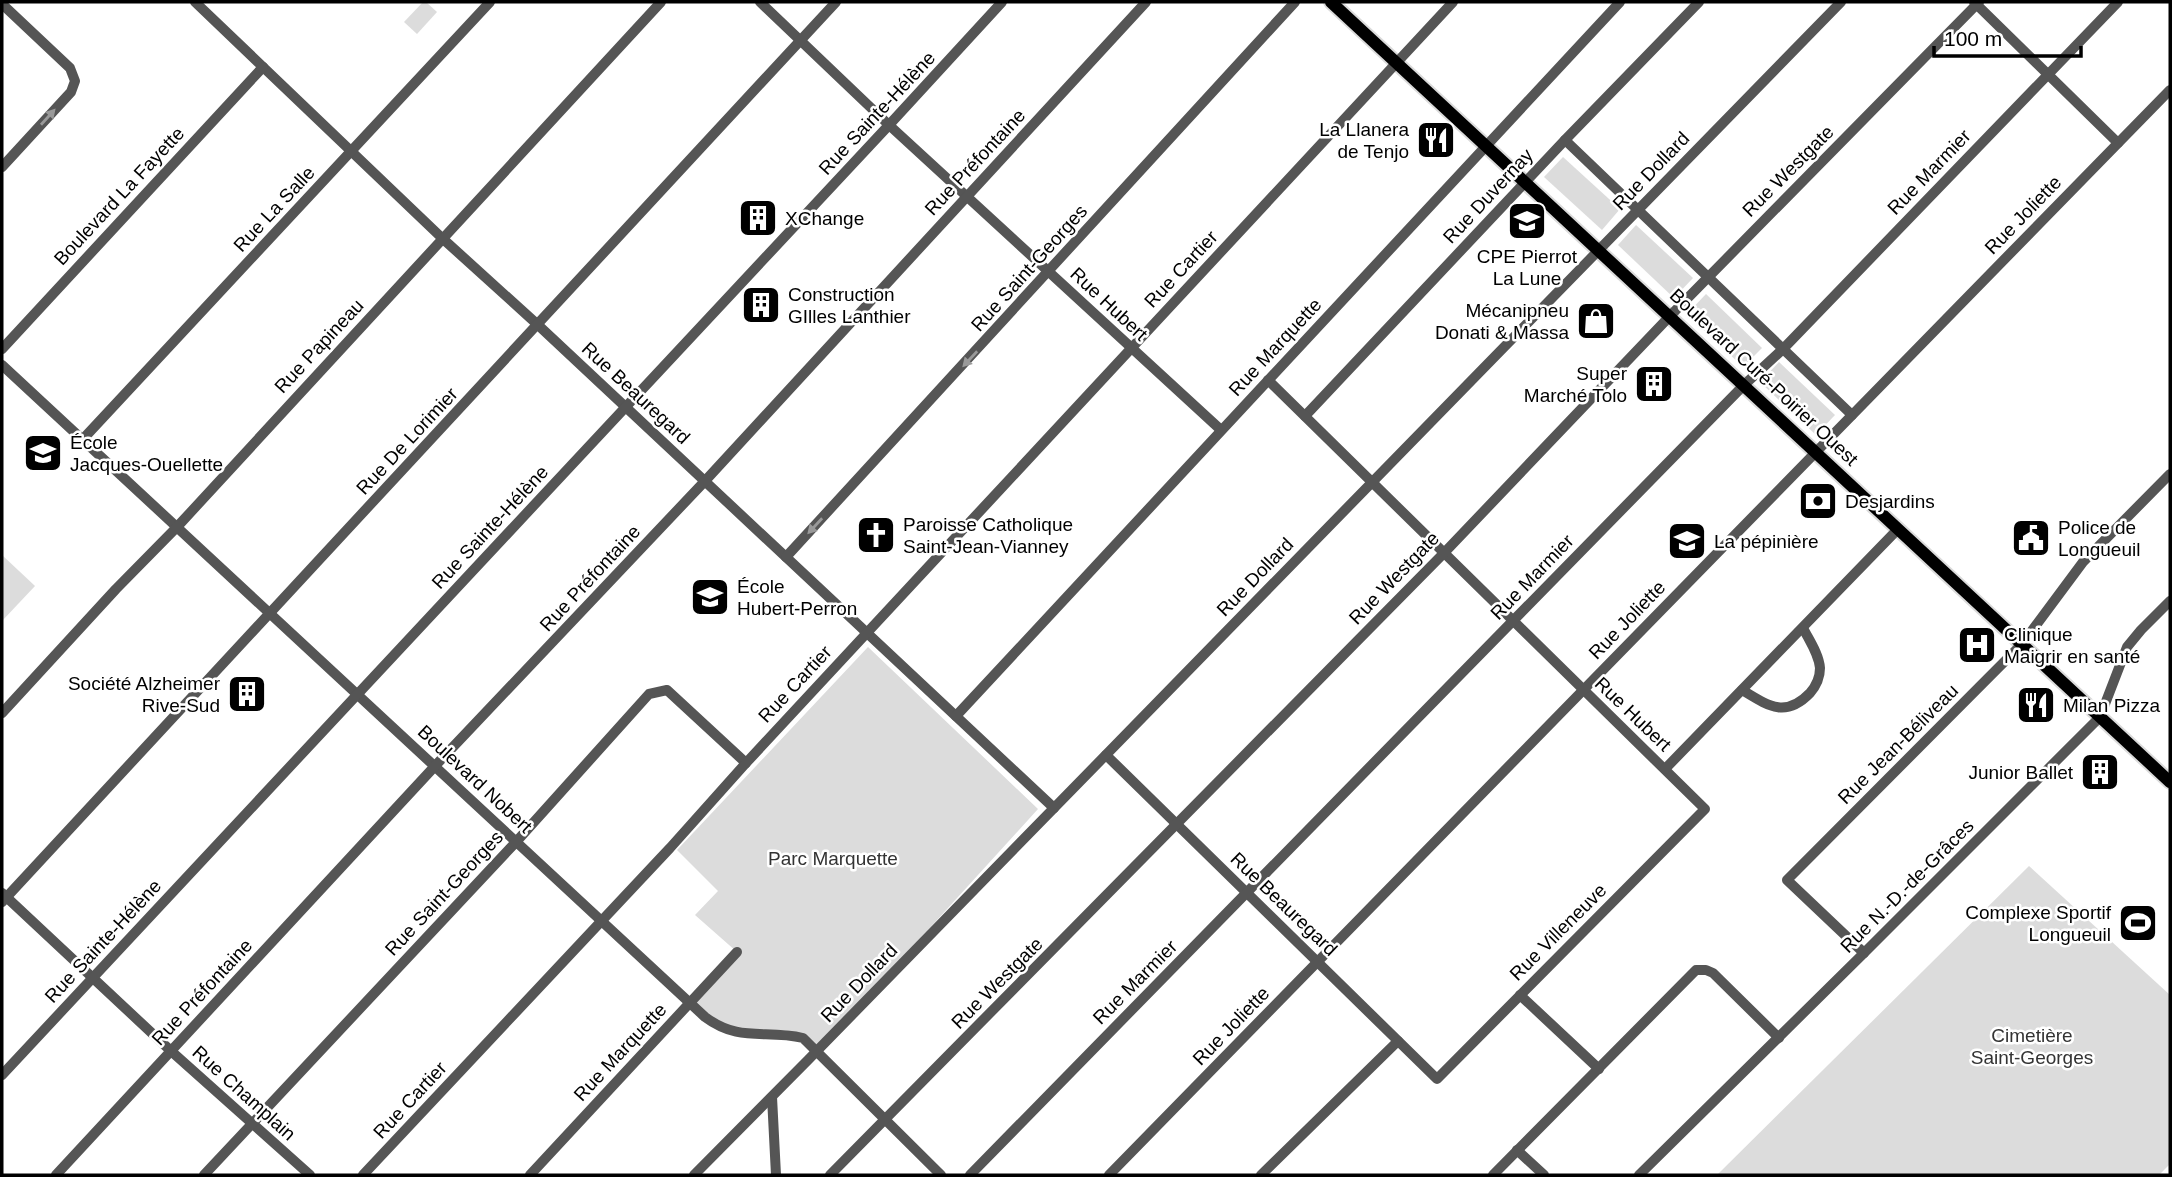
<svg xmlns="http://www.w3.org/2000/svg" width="2172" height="1177" viewBox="0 0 2172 1177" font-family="Helvetica,sans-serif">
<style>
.green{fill:#dcdcdc}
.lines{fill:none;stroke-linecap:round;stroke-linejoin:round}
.major-casing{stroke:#dbdbdb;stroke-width:16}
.minor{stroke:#555;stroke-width:10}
.major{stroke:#000;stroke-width:12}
.oneway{fill:#999}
.labels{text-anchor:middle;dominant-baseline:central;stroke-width:5;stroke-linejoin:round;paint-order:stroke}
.street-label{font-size:19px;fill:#000;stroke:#fff}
.poi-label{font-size:19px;fill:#000;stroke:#fff;text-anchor:start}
.park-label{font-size:19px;fill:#333;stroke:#fff}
</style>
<rect width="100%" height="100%" fill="#fff"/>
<!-- green -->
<g class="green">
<path d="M423,2H426L437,12L417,34L404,22Z"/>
<path d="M1563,157L1620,209L1602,230L1544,177Z"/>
<path d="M1636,225L1693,278L1674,298L1618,245Z"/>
<path d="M1706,294L1762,348L1743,367L1687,314Z"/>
<path d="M1779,362L1835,415L1816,435L1760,382Z"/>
<path d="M2,555L35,586L2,621Z"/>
<path d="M868,647L1038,809L817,1052L799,1034L785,1030H742L705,1017L689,1003L737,952L695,915L718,891L677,850Z"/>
<path d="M2029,866L2170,995V1164L2159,1175H1717Z"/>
</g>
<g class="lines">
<!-- major casing -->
<g class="major-casing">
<path id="major" d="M1331,2L2170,782"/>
</g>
<!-- minor -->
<g class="minor">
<path d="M195,2L442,238L538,325L1054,808"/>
<path d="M760,2L889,125L1221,430"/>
<path d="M1974,2L2118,143"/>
<path d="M2,4L70,68L75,81L71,92L2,167"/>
<path d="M1565,140L1852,415"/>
<path d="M2,349L263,67"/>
<path d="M2,365L705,1017C740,1043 765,1029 803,1038L941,1175"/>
<path d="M1305,416L1565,140L1699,2"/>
<path d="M83,439L490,2"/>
<path d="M786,557L1295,2"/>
<path d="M1742,690C1767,705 1785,719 1810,693C1816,686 1820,678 1820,668C1819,654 1809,640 1803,628"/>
<path d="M2,713L116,589L177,527L661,2"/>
<path d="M956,716L1620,2"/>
<path d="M1106,755L1437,1079L1705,809L1268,380"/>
<path d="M1665,769L1898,529"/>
<path d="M2,893L171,1051L310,1175"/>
<path d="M2,902L836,2"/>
<path d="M1864,953L1787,880L2022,644L2083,562L2170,474"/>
<path d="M1520,995L1599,1069"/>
<path d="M2,1075L889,125L1002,2"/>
<path d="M772,1097L776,1175"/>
<path d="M1517,1150L1544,1175"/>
<path d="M56,1175L435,766L705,481L1146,2"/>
<path d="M204,1175L516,842L649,694L667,690L746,763"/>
<path d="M363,1175L670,848L746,763L1453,2"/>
<path d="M530,1175L737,952"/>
<path d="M694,1175L808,1060L1841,2"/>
<path d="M830,1175L1444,553L1670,316L1979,2"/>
<path d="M970,1175L1744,385L1783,349L2118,2"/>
<path d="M1109,1175L2170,90"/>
<path d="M1261,1175L1398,1041"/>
<path d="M1493,1175L1696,970H1706L1713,973L1779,1038"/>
<path d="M1639,1175L1864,953L2100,717L2127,647L2141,630L2170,601"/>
</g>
<!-- major -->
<use href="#major" class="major"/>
</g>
<!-- one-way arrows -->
<defs><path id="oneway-solid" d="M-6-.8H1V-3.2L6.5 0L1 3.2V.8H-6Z" transform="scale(1.75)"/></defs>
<g class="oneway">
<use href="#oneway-solid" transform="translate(48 117) rotate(-48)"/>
<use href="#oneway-solid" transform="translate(970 359) rotate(133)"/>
<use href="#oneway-solid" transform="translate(815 526) rotate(133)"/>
</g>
<!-- icons -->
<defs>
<g id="restaurant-square" transform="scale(2.0125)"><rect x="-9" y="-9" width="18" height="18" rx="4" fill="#000" stroke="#fff"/><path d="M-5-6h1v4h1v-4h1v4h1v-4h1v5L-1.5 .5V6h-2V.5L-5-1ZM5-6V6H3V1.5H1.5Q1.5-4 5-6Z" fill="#fff"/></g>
<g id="building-square" transform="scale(2.0125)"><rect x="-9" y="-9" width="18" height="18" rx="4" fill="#000" stroke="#fff"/><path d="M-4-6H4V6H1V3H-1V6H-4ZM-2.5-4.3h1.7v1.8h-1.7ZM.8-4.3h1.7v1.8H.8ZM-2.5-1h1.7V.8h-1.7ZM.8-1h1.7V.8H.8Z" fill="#fff"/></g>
<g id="school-square" transform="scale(2.0125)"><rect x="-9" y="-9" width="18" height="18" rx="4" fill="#000" stroke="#fff"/><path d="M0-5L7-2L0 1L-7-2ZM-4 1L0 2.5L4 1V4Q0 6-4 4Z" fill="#fff"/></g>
<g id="shop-square" transform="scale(2.0125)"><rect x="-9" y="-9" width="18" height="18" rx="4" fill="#000" stroke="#fff"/><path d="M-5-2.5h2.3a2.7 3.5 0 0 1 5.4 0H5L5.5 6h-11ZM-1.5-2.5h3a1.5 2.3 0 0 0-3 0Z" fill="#fff"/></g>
<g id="bank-square" transform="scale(2.0125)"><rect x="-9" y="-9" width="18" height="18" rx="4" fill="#000" stroke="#fff"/><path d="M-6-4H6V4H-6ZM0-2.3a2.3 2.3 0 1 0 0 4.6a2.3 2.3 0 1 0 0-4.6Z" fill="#fff"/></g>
<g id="church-square" transform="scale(2.0125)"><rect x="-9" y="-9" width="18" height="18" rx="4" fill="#000" stroke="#fff"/><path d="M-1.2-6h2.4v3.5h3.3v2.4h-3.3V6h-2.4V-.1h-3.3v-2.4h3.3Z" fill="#fff"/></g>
<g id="civic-square" transform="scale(2.0125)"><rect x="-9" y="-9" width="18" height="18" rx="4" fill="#000" stroke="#fff"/><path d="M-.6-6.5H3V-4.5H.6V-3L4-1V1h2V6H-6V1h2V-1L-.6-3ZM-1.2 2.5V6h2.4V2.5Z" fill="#fff"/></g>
<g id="hospital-square" transform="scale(2.0125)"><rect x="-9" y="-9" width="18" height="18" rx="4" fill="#000" stroke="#fff"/><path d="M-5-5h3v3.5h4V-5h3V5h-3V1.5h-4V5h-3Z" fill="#fff"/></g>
<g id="stadium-square" transform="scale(2.0125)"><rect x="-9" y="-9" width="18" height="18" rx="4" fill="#000" stroke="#fff"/><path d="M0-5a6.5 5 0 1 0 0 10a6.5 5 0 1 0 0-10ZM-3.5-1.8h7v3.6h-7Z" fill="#fff"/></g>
</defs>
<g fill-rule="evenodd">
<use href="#restaurant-square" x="1436" y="140"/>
<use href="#building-square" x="758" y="218"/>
<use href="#school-square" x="1527" y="221"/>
<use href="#building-square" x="761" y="305"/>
<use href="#shop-square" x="1596" y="321"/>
<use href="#building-square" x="1654" y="384"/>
<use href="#school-square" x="43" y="453"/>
<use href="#bank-square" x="1818" y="501"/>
<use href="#church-square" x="876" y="535"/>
<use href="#civic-square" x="2031" y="538"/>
<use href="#school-square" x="1687" y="541"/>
<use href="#school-square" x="710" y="597"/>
<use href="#hospital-square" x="1977" y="645"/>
<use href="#building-square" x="247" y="694"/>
<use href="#restaurant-square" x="2036" y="705"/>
<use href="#building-square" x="2100" y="772"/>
<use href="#stadium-square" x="2138" y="923"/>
</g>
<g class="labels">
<!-- street labels -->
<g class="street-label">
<text transform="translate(877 113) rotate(-47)">Rue Sainte-Hélène</text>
<text transform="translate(975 162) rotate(-47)">Rue Préfontaine</text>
<text transform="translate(1651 171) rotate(-46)">Rue Dollard</text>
<text transform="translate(1788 171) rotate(-45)">Rue Westgate</text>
<text transform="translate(1929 172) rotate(-46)">Rue Marmier</text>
<text transform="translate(119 196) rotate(-47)">Boulevard La Fayette</text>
<text transform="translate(1488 196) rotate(-47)">Rue Duvernay</text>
<text transform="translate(274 209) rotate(-47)">Rue La Salle</text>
<text transform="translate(2023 215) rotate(-46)">Rue Joliette</text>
<text transform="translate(1029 268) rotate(-48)">Rue Saint-Georges</text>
<text transform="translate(1181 269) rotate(-47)">Rue Cartier</text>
<text transform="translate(1109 304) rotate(43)">Rue Hubert</text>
<text transform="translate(319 346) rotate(-47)">Rue Papineau</text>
<text transform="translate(1275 347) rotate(-47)">Rue Marquette</text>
<text transform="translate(1764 377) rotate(43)">Boulevard Curé-Poirier Ouest</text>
<text transform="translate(636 393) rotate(43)">Rue Beauregard</text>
<text transform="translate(407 441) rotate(-47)">Rue De Lorimier</text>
<text transform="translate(490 527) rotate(-47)">Rue Sainte-Hélène</text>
<text transform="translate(1255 577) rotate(-46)">Rue Dollard</text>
<text transform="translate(1532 577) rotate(-46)">Rue Marmier</text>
<text transform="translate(590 578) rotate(-47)">Rue Préfontaine</text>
<text transform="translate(1394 578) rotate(-46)">Rue Westgate</text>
<text transform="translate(1627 620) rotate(-46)">Rue Joliette</text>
<text transform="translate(795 684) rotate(-47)">Rue Cartier</text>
<text transform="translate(1633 714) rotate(44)">Rue Hubert</text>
<text transform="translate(1898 744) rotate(-45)">Rue Jean-Béliveau</text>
<text transform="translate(475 779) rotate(43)">Boulevard Nobert</text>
<text transform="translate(1907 886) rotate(-45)">Rue N.-D.-de-Grâces</text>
<text transform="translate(444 893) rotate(-47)">Rue Saint-Georges</text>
<text transform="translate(1284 904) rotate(44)">Rue Beauregard</text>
<text transform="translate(1558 932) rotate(-45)">Rue Villeneuve</text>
<text transform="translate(103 941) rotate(-47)">Rue Sainte-Hélène</text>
<text transform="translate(1135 982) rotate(-45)">Rue Marmier</text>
<text transform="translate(859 983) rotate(-46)">Rue Dollard</text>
<text transform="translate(997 983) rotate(-45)">Rue Westgate</text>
<text transform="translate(202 992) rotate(-47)">Rue Préfontaine</text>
<text transform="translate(1231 1026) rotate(-46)">Rue Joliette</text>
<text transform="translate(620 1052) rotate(-47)">Rue Marquette</text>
<text transform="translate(244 1093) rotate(42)">Rue Champlain</text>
<text transform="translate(410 1100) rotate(-47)">Rue Cartier</text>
</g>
<!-- poi labels -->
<g class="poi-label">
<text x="1409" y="129" text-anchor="end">La Llanera<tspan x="1409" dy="22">de Tenjo</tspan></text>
<text x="785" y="218">XChange</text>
<text x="1527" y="256" text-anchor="middle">CPE Pierrot<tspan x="1527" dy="22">La Lune</tspan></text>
<text x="788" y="294">Construction<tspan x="788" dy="22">GIlles Lanthier</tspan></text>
<text x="1569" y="310" text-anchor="end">Mécanipneu<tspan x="1569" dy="22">Donati &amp; Massa</tspan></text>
<text x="1627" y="373" text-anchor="end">Super<tspan x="1627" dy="22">Marché Tolo</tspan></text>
<text x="70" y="442">École<tspan x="70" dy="22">Jacques-Ouellette</tspan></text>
<text x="1845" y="501">Desjardins</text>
<text x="903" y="524">Paroisse Catholique<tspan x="903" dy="22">Saint-Jean-Vianney</tspan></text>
<text x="2058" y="527">Police de<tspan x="2058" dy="22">Longueuil</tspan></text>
<text x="1714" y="541">La pépinière</text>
<text x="737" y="586">École<tspan x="737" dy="22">Hubert-Perron</tspan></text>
<text x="2004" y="634">Clinique<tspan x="2004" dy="22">Maigrir en santé</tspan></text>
<text x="220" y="683" text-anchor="end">Société Alzheimer<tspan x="220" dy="22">Rive-Sud</tspan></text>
<text x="2063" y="705">Milan Pizza</text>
<text x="2073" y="772" text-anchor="end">Junior Ballet</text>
<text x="2111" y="912" text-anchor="end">Complexe Sportif<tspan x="2111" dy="22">Longueuil</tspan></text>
</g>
<!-- park labels -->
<g class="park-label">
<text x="833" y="858">Parc Marquette</text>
<text x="2032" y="1035">Cimetière<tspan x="2032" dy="22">Saint-Georges</tspan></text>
</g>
</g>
<!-- border -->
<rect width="2172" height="1177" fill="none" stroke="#000000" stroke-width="7"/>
<!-- scale -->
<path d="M1934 46v10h147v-10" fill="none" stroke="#000000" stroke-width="3.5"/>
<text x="1944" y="46" font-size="21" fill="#000000" stroke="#ffffff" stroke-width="5" paint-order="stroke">100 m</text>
</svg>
